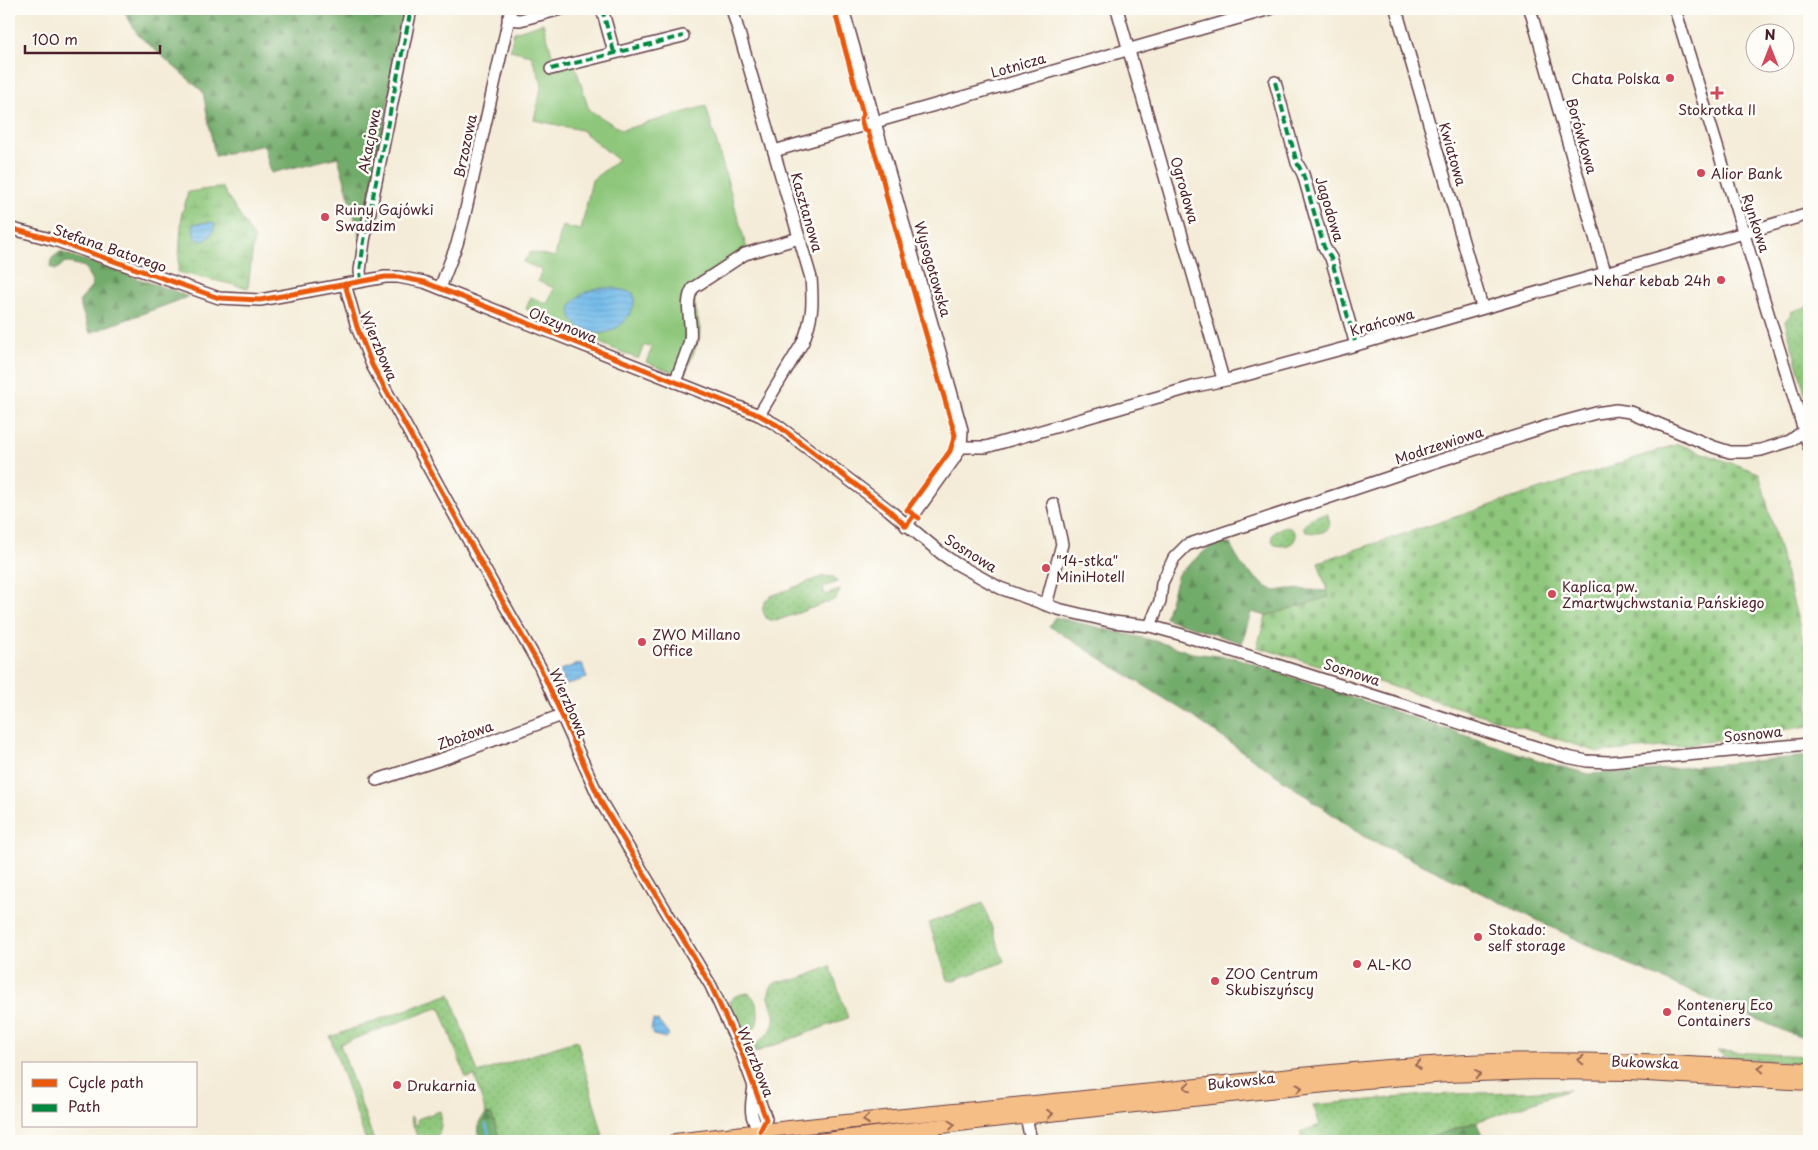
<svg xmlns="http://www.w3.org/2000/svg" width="1818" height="1150" viewBox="0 0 1818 1150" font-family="'Playpen Sans',sans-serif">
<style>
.grass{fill:url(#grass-dots);stroke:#6c7353}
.forest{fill:url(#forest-firs);stroke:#5e664b}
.wetland{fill:url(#wetland-marsh);stroke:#6c7353}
.cemetery{fill:url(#cemetery-stones);stroke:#6c7353}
.park{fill:#8ec77b;stroke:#6c7353}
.water{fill:url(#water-rules);stroke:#5e6d8a}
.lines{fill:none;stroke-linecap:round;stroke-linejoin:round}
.stream{stroke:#72bbea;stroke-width:2.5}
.minor-casing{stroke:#643e45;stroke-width:14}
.major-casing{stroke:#643e45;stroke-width:16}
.minor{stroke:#fff;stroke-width:11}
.major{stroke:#f6be87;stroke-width:14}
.quiet{stroke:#00873e;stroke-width:4;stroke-dasharray:8 4;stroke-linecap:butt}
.cycleway-casing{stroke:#fdfcf7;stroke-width:8}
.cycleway{stroke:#e8590c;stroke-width:5}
.oneway{stroke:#976754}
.poi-dot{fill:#d1495b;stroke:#fdfcf7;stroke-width:2}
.labels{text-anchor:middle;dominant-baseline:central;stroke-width:5;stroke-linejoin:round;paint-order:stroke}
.street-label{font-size:14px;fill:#4a1f2b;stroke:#fdfcf7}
.poi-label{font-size:14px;fill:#4a1f2b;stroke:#fdfcf7;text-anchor:start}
</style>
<defs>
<pattern id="grass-dots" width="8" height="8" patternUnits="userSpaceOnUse" patternTransform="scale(1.25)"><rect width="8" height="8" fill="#8ec77b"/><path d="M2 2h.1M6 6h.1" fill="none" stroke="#7caa6a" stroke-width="1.8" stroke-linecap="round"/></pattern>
<pattern id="forest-firs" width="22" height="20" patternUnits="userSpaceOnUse" patternTransform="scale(1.25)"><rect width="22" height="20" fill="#72ac6b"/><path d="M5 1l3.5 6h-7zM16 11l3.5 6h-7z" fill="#608b58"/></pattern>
<pattern id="wetland-marsh" width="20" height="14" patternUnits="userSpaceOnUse" patternTransform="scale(1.25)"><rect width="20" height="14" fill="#8ec77b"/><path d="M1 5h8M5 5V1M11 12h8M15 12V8" fill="none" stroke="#7caa6a"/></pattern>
<pattern id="cemetery-stones" width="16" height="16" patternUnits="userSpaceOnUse" patternTransform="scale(1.25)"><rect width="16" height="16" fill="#8ec77b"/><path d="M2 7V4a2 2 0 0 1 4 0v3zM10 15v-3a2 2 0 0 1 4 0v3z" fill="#7caa6a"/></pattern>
<pattern id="water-rules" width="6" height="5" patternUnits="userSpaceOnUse" patternTransform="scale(1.25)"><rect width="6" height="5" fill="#72bbea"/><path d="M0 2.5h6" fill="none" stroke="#64a0c9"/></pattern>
</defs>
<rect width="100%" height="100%" fill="#fdfcf7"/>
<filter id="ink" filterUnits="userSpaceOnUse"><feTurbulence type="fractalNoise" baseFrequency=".02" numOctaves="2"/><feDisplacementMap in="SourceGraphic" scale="10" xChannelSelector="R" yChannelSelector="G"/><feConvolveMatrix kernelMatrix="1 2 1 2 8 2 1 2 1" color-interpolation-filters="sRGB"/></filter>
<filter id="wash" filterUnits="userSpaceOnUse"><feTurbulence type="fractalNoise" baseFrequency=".0096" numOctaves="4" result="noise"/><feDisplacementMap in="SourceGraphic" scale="20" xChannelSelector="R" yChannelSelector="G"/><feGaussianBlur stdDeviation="1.12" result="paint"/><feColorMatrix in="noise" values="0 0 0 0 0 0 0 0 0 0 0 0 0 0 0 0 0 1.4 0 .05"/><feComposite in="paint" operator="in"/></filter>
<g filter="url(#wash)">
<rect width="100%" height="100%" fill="#f4ecd8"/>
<!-- grass -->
<g class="grass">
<path d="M1809,306V408L1785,321L1791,314L1790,312Z"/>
<path d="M1328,514C1328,517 1331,523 1329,527C1324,535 1311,534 1304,530V526C1310,517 1316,515 1328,514Z"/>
<path d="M1285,526C1303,531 1297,550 1275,545C1267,534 1276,530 1285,526Z"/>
<path d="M824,576L834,577L837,582L823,587L825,595L840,590L838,595L834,600L776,621L767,619C760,609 762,603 771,596Z"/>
<path d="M983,903L1004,962L951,981L948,980L929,923Z"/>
<path d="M830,966L848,1018L753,1053C754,1040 768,1038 773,1026C777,1014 771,1008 769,997C768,991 771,986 775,983C782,979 793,981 801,978C811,975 820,970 830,966Z"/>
<path d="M749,993C763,1004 762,1041 738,1031C729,1013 720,995 749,993Z"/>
<path d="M450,994L478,1073L577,1040L603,1136L554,1141H499V1137L492,1115L486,1114L475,1076L466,1078L440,1007L340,1044L374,1141H366L330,1037Z"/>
<path d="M1717,1051L1807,1056L1809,1053V1065L1724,1056Z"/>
<path d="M1569,1090L1420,1141H1303L1300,1132L1320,1125L1313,1105L1426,1095Z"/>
<path d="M440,1111C443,1122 441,1132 435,1141H419L410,1118L412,1117L415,1125L418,1124L417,1119Z"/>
</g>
<!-- forest -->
<g class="forest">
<path d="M123,9H406L361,241L338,157L271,173L264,145L215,156L203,92L138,35Z"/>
<path d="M60,252L177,292L188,297L90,333L79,302L93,285L85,267L65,262L56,270L50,267L52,258Z"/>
<path d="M1213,544H1230L1242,566L1265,586L1275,591L1290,589L1327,591L1329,597L1266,616L1251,612L1242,643L1165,618L1178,574Z"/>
<path d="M1055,617L1159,642L1192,653L1236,658L1547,763L1589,774L1645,771L1809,756V1036H1796L1636,968L1363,836L1189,714L1049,626Z"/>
<path d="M486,1114L492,1115L499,1137V1141H480L478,1140L479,1122Z"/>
<path d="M1476,1122L1485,1141H1420Z"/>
</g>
<!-- wetland -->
<path class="wetland" d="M222,187L254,238L248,288L178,272L182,211L184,208L188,192Z"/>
<!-- cemetery -->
<path class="cemetery" d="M1678,444L1759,473L1809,662V726L1679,746L1598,752L1378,682L1257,647L1266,616L1329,597L1318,562Z"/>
<!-- park -->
<path class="park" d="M543,23L555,64L573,59L589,110L622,130L706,106L747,249L691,287L701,334L684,377L646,362L652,348L644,345L638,359L548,321V318L526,309L531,297L547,304L554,288L538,281L542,270L523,262L531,252L555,257L562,226L581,230L592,180L618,160L581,130L534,120L542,84L531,55L510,50L514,32Z"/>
<!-- water -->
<g class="water">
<path d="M213,222L215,226C212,234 210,241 200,241L194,236L193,224Z"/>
<path d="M598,288H614L633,293C637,300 633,308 629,315C599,362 533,306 598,288Z"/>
<path d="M582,663L587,678L565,685L560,670Z"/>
<path d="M653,1020L658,1021L669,1035L666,1038L653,1035L651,1030Z"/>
</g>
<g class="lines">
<!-- stream -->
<path class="stream" d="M486,1125L491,1141"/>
</g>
</g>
<g filter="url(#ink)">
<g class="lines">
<!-- minor casing -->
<g class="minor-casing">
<g id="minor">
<path d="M602,9L614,52"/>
<path d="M732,9L811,278C813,304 813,316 803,342L759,415"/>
<path d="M843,9L962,430L961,447L954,459L906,526"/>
<path d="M1117,9L1223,379"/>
<path d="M1396,9L1482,307"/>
<path d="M1530,9L1605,272"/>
<path d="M1675,9L1809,447"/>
<path d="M508,19L520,20L561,9"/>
<path d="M551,69L683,36"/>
<path d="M1275,82L1297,163L1303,174L1324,247L1331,258L1356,345"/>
<path d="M774,151L1270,9"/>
<path d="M9,228L54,240L219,298L260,300L385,277H398L424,282L759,415L777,425L889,510L942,554L955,563L1000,588L1058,609L1113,622L1150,626L1179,634L1567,757L1587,761L1609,762L1809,744"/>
<path d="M361,281L360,271L364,241L411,9"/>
<path d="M345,284L357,327L372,365L491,581L540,667L601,802L711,986L741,1051L766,1119L760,1131"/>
<path d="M440,288L457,244L464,218L511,9"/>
<path d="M675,382C680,368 687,354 690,340C693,322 683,304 693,288L745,254L799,238"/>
<path d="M961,447H986L1196,386L1231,379L1356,345L1809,214"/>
<path d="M1046,605L1062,544L1053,504"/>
<path d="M1150,626L1160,601L1162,583L1174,558L1187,545L1432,463L1548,426L1596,413L1616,410L1630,412L1714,447L1730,452H1746L1761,450L1790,441L1805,430L1809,429"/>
<path d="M377,780L448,757L562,715"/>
<path d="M754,1086C753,1095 750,1106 752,1115C754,1124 760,1130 761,1141"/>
<path d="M1026,1116L1031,1141"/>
</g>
</g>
<!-- major casing -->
<g class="major-casing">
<g id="major">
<path d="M675,1141C820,1123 967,1110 1113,1095C1240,1082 1367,1065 1495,1061C1600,1058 1704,1065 1809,1070"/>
<path d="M817,1141L984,1121L1259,1092L1365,1081L1447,1075L1537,1072L1628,1073L1809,1083"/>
</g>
</g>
<!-- minor -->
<use href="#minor" class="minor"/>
<!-- major -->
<use href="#major" class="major"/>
<!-- quiet -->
<g class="quiet">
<path d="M602,9L614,52"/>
<path d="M551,69L683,36"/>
<path d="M1275,82L1297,163L1303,174L1324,247L1331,258L1356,345"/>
<path d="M361,281L360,271L364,241L411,9"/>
</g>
<!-- cycleway casing -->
<g class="cycleway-casing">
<g id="cycleway">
<path d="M834,9L863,114L861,119L864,130L868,131C874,153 883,173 886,195L955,435L950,451L907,510L919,518"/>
<path d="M9,228L54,240L219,298L260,300L385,277H398L424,282L759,415L777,425L889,510L906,526L914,515"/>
<path d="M345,284L357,327L372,365L491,581L540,667L601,802L711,986L741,1051L766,1119L760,1131"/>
</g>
</g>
<!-- cycleway -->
<use href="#cycleway" class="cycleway"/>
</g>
<!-- one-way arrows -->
<defs><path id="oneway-chevron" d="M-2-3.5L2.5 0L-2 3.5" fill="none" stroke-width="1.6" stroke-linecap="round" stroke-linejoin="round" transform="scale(1.25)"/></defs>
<g class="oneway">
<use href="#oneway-chevron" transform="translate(1581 1060) rotate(-179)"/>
<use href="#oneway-chevron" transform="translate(1418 1065) rotate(176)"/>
<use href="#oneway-chevron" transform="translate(1761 1068) rotate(-177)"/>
<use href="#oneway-chevron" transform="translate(1478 1074) rotate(-2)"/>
<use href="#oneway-chevron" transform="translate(1187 1087) rotate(174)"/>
<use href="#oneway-chevron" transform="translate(1299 1088) rotate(-6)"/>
<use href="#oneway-chevron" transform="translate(1050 1114) rotate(-6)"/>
<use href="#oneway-chevron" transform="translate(866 1120) rotate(174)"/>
<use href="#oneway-chevron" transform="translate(952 1125) rotate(-7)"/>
</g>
</g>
<!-- markers -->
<g class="poi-dot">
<circle cx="1670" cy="78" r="5"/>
<path d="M1714.5 85.5h5v5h5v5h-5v5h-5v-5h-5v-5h5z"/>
<circle cx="1701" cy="173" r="5"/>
<circle cx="325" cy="217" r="5"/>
<circle cx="1721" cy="280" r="5"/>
<circle cx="1046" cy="568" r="5"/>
<circle cx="1552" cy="594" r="5"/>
<circle cx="642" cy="642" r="5"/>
<circle cx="1478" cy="937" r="5"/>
<circle cx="1357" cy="964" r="5"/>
<circle cx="1215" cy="981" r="5"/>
<circle cx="1667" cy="1012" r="5"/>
<circle cx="397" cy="1085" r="5"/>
</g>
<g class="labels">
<!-- street labels -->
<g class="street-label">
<text transform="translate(1018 65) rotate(-16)">Lotnicza</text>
<text transform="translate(1582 136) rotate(74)">Borówkowa</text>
<text transform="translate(369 141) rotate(-79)">Akacjowa</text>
<text transform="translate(465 146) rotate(-78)">Brzozowa</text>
<text transform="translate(1453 154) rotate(74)">Kwiatowa</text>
<text transform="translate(1185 190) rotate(74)">Ogrodowa</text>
<text transform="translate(1330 209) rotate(73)">Jagodowa</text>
<text transform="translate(807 212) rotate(74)">Kasztanowa</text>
<text transform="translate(1756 223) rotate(72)">Rynkowa</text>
<text transform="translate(110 248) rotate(19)">Stefana Batorego</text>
<text transform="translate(933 269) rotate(74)">Wysogotowska</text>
<text transform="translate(1382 322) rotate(-16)">Krańcowa</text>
<text transform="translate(563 325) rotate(22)">Olszynowa</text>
<text transform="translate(379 346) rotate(67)">Wierzbowa</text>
<text transform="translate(1439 445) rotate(-18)">Modrzewiowa</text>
<text transform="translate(971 553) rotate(32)">Sosnowa</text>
<text transform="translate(1352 672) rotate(18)">Sosnowa</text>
<text transform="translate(569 703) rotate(66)">Wierzbowa</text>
<text transform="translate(1753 734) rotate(-6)">Sosnowa</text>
<text transform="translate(465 735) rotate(-20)">Zbożowa</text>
<text transform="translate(756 1062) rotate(68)">Wierzbowa</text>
<text transform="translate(1645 1062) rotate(2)">Bukowska</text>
<text transform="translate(1241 1081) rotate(-6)">Bukowska</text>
</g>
<!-- poi labels -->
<g class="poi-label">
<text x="1660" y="78" text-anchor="end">Chata Polska</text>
<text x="1717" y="109" text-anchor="middle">Stokrotka II</text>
<text x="1711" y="173">Alior Bank</text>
<text x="335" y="209">Ruiny Gajówki<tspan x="335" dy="16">Swadzim</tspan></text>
<text x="1711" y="280" text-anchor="end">Nehar kebab 24h</text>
<text x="1056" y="560">"14-stka"<tspan x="1056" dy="16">MiniHotell</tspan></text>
<text x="1562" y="586">Kaplica pw.<tspan x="1562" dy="16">Zmartwychwstania Pańskiego</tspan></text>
<text x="652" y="634">ZWO Millano<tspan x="652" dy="16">Office</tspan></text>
<text x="1488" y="929">Stokado:<tspan x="1488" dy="16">self storage</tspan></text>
<text x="1367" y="964">AL-KO</text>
<text x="1225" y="973">ZOO Centrum<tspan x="1225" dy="16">Skubiszyńscy</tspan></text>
<text x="1677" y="1004">Kontenery Eco<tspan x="1677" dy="16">Containers</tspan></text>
<text x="407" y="1085">Drukarnia</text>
</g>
</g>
<!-- margin -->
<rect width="1818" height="1150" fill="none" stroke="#fdfcf7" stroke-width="30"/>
<!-- legend -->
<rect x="22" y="1062" width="175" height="65" fill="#fdfcf7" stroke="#b5a4a5"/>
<rect x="32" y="1079" width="25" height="8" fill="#e8590c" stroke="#b5a4a5"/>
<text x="68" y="1088" font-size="15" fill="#4a1f2b">Cycle path</text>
<rect x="32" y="1104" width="25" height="8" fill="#00873e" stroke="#b5a4a5"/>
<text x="68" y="1112" font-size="15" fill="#4a1f2b">Path</text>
<!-- north arrow -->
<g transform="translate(1770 48)"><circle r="24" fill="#fdfcf7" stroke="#b5a4a5"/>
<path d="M0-4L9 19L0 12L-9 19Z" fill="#d1495b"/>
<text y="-8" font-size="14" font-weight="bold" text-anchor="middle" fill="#4a1f2b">N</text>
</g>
<!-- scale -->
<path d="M25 45v8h135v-8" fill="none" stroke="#4a1f2b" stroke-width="2.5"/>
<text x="32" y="45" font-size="15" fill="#4a1f2b" stroke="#fdfcf7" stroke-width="4" paint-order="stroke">100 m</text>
</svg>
